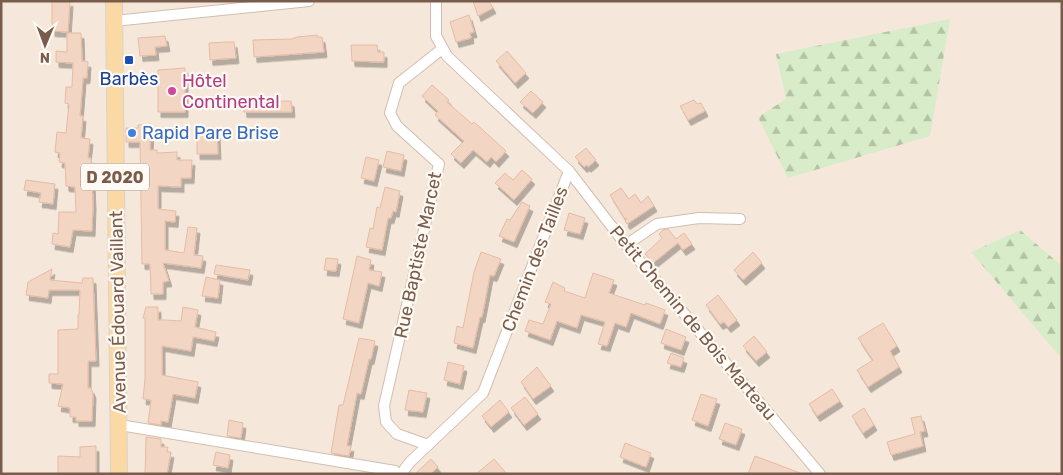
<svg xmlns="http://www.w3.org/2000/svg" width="1063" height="475" viewBox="0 0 1063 475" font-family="Rubik,sans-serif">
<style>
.residential{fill:#f5e8da}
.forest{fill:url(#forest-firs)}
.building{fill:#f3d5c3;stroke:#e6bba3;filter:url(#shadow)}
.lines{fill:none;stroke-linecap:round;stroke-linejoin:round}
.street-casing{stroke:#d1beb0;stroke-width:12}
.primary-casing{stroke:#dad1cd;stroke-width:18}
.street{stroke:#fff;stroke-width:10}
.primary{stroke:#fbd9a5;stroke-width:16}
.transit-dot{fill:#1a4fb4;stroke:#fffaf3;stroke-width:2}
.hotel-dot{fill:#d1479c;stroke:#fffaf3;stroke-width:2}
.shop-dot{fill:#3f7fe0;stroke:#fffaf3;stroke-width:2}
.labels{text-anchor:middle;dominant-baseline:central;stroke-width:4.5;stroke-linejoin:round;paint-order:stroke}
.shield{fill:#fffaf3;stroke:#a28b7f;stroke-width:1}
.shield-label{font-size:16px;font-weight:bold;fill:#7a5c4d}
.transit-label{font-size:18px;fill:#164399;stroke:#fffaf3}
.hotel-label{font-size:18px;fill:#b23c85;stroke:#fffaf3;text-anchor:start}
.shop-label{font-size:18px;fill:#366cbe;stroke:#fffaf3;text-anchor:start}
.street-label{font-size:18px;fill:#7a5c4d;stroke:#fffaf3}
</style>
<defs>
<pattern id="forest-firs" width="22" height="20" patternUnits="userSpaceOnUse" patternTransform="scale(1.25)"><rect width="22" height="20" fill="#d8ecc9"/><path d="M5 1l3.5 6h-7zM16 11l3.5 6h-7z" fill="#b4c2a5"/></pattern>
<filter id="shadow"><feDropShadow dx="3" dy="5.5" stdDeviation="0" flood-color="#0004"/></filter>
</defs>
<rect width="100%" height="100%" fill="#fdf6ec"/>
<!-- residential -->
<rect class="residential" x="1" y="1" width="1061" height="473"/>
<!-- forest -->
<g class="forest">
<path d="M950,19L930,136L788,178L758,117L786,99L776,54Z"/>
<path d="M1020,230L1062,266V359L971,252Z"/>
</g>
<!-- building -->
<g class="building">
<path d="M52,1H70L68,32L52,31Z"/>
<path d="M473,1H489L493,8L478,16Z"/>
<path d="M469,15L474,32L470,33L471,38L456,42L450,22Z"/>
<path d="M67,33H81L82,61L88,62L87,78H83L80,116H83L81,138L90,139L88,158H91L93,204L92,231L73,230L70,247L52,244L53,233L58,234L59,212H76L75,187L66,186L65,163L59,162L60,153L55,152L57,132L66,133L69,104L65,103L66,87H72L73,63L56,62V51L67,52Z"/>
<path d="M317,35V37H322L324,52L254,57L253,40L292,39L297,37Z"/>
<path d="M165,36L167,46L155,47L156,55L140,56L138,38Z"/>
<path d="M227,42H234L236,58L210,60L209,43Z"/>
<path d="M351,45H377L378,52H384V62L352,61Z"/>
<path d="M507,51L526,73L515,83L496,61Z"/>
<path d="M185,68V112H158V70Z"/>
<path d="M432,85L449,100L447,102L472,124L474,122L506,151L496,162L491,157L487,162L473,150L461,163L451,154L464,141L435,115L438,111L422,96Z"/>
<path d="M531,91L543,102L533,113L520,102Z"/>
<path d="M694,100L697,104L701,103L705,111L688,120L680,106Z"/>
<path d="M291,101L292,112H244L243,102Z"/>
<path d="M151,124L150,150H157V153L177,152V160H192L191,178H181V187L158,186V209L176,211L175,222L165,221V250L184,253L188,227L197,228L194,255L203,256L201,268L163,263L169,281L163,282V294H151L150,264H142L140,142H126V128H138V125Z"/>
<path d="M197,131H217L218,154H197Z"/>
<path d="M586,148L596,160L588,167L587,165L584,167L575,157Z"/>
<path d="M387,151L404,155L401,171L383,167Z"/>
<path d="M366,157L379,160L374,181L361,178Z"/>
<path d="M522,170L532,179L514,200L495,183L505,173L513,180Z"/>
<path d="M26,180L55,184L53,204L39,202L41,193L24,190Z"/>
<path d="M385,187L400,191L396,212L393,211L391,218H388L382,250L366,247L370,228L373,229L377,207L380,208Z"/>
<path d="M621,188L629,199L635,194L641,203L648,196L654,206L627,224L625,221L627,218L625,219L610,195Z"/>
<path d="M522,202L530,206L514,242L499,236L507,219L510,220Z"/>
<path d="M569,213L585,218L580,234L564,230Z"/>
<path d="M668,229L676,239L684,233L692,244L683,250L678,243L653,263L645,254L662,238L659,234L663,230Z"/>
<path d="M481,252L501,259L494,276L490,275L482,317H480L473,348L454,343L457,326L463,328L474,272Z"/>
<path d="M753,252L762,263L743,280L734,270Z"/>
<path d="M357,256L371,260L369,270L382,272L379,286L368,283L359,323L343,319Z"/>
<path d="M326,258L338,259L336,271L324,270Z"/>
<path d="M216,265L250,270L248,280L214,274Z"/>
<path d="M52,269L50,280L82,283L83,278H93L96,361H88V388H91L93,393L92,421H76V417H70V408L58,406L63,384L49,383V374H58V330L78,329V315H79L80,290H49L48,298L26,295L28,282Z"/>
<path d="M593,273L614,280L609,293L645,305L646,303L665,310L660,324L631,313L626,327L615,323L607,346L598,344L605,322L581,315L577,328L557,321L550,340L525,331L529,320L543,324L551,304L545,302L553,282L565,288L564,291L585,298Z"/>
<path d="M206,277L220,280L218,298L202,296Z"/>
<path d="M718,295L737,320L728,327L724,322L720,324L706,305Z"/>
<path d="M146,307H158V320H165L181,321L183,307L198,310L195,327L216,332L214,341L193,337L191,351L162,346V375L198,382L195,398L173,394L168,422L161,421V425L148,423L151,400L143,399L145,379V318H143Z"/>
<path d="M883,323L897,346L890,351L899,367L868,387L857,370L873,360L858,338Z"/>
<path d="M666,329L686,337L681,350L661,343Z"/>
<path d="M754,336L767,352L756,361L743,346Z"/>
<path d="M359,338L375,341L371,359H369L361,394L357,393L347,446H351L349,456L331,453L339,405H343Z"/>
<path d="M671,353L684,358L681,367L667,363Z"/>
<path d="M448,362L464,366L460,384L444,380Z"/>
<path d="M537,367L551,386L533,399L521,382Z"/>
<path d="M832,389L840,401L817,416L809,404Z"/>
<path d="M409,390L427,393L423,412L405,410Z"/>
<path d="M701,394L717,399L708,426L692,420Z"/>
<path d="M525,397L538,414L524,425L511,408Z"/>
<path d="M500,400L509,412L491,427L482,416Z"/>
<path d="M864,408L874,425L863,433L852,416Z"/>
<path d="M921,416L925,431L920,432L923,446L891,455L887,442L915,434L911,418Z"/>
<path d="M229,420L243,423L241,438L227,436Z"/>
<path d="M725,423L742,429L736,445L719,439Z"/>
<path d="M146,437L161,439V447H168L167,452H171L167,474H145Z"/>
<path d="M625,443L651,453L646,467L620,457Z"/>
<path d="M96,446V474H58V456L80,457V447Z"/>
<path d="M216,452L230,455L228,468L213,465Z"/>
<path d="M755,456L800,473L799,474H748Z"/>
<path d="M431,459L438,467L431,474H415Z"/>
<path d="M494,459L507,474H476Z"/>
</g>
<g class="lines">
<!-- street casing -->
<g class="street-casing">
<g id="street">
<path d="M114,21L309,1"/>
<path d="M569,171L626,245L820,474"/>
<path d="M626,245L657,224L699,218L740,219"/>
<path d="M120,425L395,471L397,474"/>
<path d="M428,445L397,434L386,422L384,406L439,164L397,126L390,113L399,83L442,49"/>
<path d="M401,474L410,462L483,393L569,171L447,56L436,36V1"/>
</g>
</g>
<!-- primary casing -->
<g class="primary-casing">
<path id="primary" d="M114,1L119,474"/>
</g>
<!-- street -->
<use href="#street" class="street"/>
<!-- primary -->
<use href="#primary" class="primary"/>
</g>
<!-- markers -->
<rect class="transit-dot" x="124" y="55" width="10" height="10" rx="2.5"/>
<circle class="hotel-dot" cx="172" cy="91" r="5"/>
<circle class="shop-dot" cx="132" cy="133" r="5"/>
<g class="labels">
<!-- shield labels -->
<rect class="shield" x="81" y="163.5" width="68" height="27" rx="4"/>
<g class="shield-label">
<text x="115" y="177">D 2020</text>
</g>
<!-- transit labels -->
<g class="transit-label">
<text x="129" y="79">Barbès</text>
</g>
<!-- hotel labels -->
<g class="hotel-label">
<text x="182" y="81">Hôtel<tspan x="182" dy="21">Continental</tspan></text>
</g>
<!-- shop labels -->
<g class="shop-label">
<text x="142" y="133">Rapid Pare Brise</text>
</g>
<!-- street labels -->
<g class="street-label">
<text transform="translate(418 255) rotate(-78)">Rue Baptiste Marcet</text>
<text transform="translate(535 259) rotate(-69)">Chemin des Tailles</text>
<text transform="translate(118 312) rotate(-91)">Avenue Édouard Vaillant</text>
<text transform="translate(693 323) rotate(50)">Petit Chemin de Bois Marteau</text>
</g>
</g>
<!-- border -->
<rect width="1063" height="475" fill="none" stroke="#7a5c4d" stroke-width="5"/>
<!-- north arrow -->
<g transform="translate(45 45) rotate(181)" stroke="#fffaf3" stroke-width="4" paint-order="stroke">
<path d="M0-4L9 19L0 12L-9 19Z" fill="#7a5c4d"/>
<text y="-8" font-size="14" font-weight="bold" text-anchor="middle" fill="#7a5c4d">N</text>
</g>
</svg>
